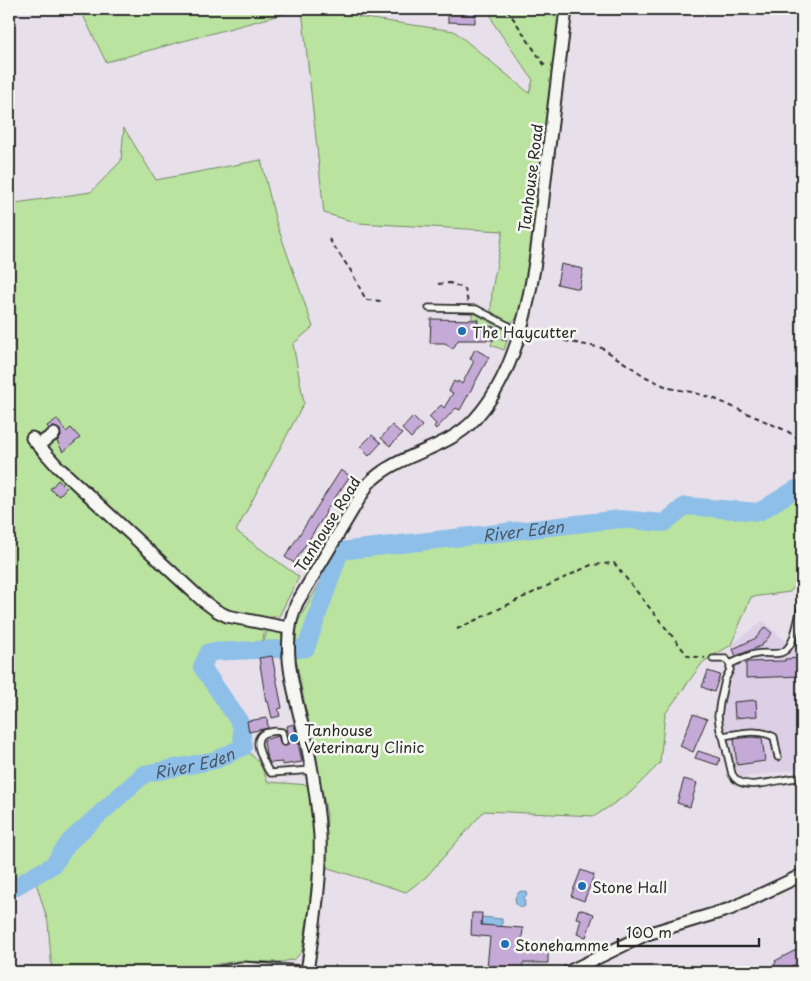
<svg xmlns="http://www.w3.org/2000/svg" width="811" height="981" viewBox="0 0 811 981" font-family="'Playpen Sans',sans-serif">
<style>
.built{fill:#ddcfe5}
.green{fill:#bae39f;stroke:#728765}
.water{fill:#8ebfe9;stroke:#66849d}
.lines{fill:none;stroke-linecap:round;stroke-linejoin:round}
.river{stroke:#8ebfe9;stroke-width:18}
.building{fill:#c5aad8;stroke:#2b2b2b}
.service-casing{stroke:#2b2b2b;stroke-width:9}
.minor-casing{stroke:#2b2b2b;stroke-width:15}
.path{stroke:#2b2b2b;stroke-width:2;stroke-dasharray:5 4;stroke-linecap:butt}
.service{stroke:#f6f6f2;stroke-width:5.5}
.minor{stroke:#f6f6f2;stroke-width:11}
.poi-dot{fill:#1f6fb2;stroke:#f6f6f2;stroke-width:2}
.labels{text-anchor:middle;dominant-baseline:central;stroke-width:5;stroke-linejoin:round;paint-order:stroke}
.street-label{font-size:15px;fill:#2b2b2b;stroke:#f6f6f2}
.poi-label{font-size:15px;fill:#2b2b2b;stroke:#f6f6f2;text-anchor:start}
.water-label{font-size:16px;font-style:italic;fill:#495764;stroke:#f6f6f2}
</style>
<rect width="100%" height="100%" fill="#e7dfea"/>
<filter id="ink" filterUnits="userSpaceOnUse"><feTurbulence type="fractalNoise" baseFrequency=".02" numOctaves="2"/><feDisplacementMap in="SourceGraphic" scale="10" xChannelSelector="R" yChannelSelector="G"/><feConvolveMatrix kernelMatrix="1 2 1 2 8 2 1 2 1" color-interpolation-filters="sRGB"/></filter>
<g filter="url(#ink)">
<!-- built -->
<path class="built" d="M763,621L792,647L802,650V768L740,778L721,730V702L727,680L732,671L737,665L731,645Z"/>
<!-- green -->
<g class="green">
<path d="M80,9H360L358,17L454,31L529,93L533,80L494,24L489,9H561L540,193L525,288L520,311L516,319L511,322L501,319L491,311L492,290L503,231L358,223L324,213L302,9L106,62Z"/>
<path d="M124,128L156,180L261,160L276,222L313,327L293,344L304,403L236,531L299,577L279,616L267,618L262,644L249,649L209,652L207,675L241,724L243,747L259,762L268,782L310,785L315,823L313,865L309,909L302,951L295,959L282,962L237,961L218,964L192,972H52L48,922L34,876L9,890V204L91,192L121,161Z"/>
<path d="M472,312L495,325L494,327L478,324V319H472Z"/>
<path d="M497,326L508,332L507,339L495,333Z"/>
<path d="M495,335L500,339L507,341L504,350L491,345Z"/>
<path d="M796,489L802,491V576L790,592L751,597L731,645L703,662L665,714L660,763L631,792L595,816L484,811L426,877L406,892L325,867L327,815L295,655L297,623L322,579L340,551L620,519L664,523L685,506L759,512Z"/>
<path d="M802,606V647L794,645Z"/>
<path d="M268,627L281,628L283,657L261,652Z"/>
</g>
<!-- water -->
<g class="water">
<path d="M522,891L527,892L526,897H524L525,906L521,908L516,904L515,898L519,892Z"/>
<path d="M482,917L502,919V927L481,925Z"/>
</g>
<g class="lines">
<!-- river -->
<g class="river">
<path id="s1" d="M298,649L306,648L340,551L620,519L664,523L685,506L759,512L796,489L802,491"/>
<path id="s2" d="M9,890L53,865L70,841L144,774L216,760L243,747L241,724L202,667L209,652L279,649"/>
</g>
</g>
<!-- building -->
<g class="building">
<path d="M448,9H475V23L448,22Z"/>
<path d="M561,264L583,269L579,289L557,284Z"/>
<path d="M431,319L478,320L477,326L494,327V340H458L453,349L445,343H430Z"/>
<path d="M475,349L489,357L460,410L456,408L436,429L434,427L436,424L429,417L441,405L444,408L453,393L449,391L454,381L457,383L458,381L462,384L474,361L470,359Z"/>
<path d="M413,417L422,426L411,438L402,429Z"/>
<path d="M57,419L66,432L71,428L80,438L63,452L57,441L61,437L60,430L54,427L49,429L47,426Z"/>
<path d="M392,425L402,434L390,446L381,438Z"/>
<path d="M372,435L381,443L369,456L360,447Z"/>
<path d="M341,470L350,476L325,512L326,513L294,563L285,557Z"/>
<path d="M58,480L66,488L59,496L50,489Z"/>
<path d="M765,627L772,633L761,646L736,656L733,649L756,638Z"/>
<path d="M272,656L282,708L278,709L280,716L272,718L268,701L266,702L259,658Z"/>
<path d="M802,658V676L746,678V662L785,661V659Z"/>
<path d="M708,671L720,675L714,692L702,687Z"/>
<path d="M756,700L757,716L735,718L734,702Z"/>
<path d="M693,714L707,719L693,752L680,746Z"/>
<path d="M267,718L268,728L249,732L247,721Z"/>
<path d="M294,724L302,762L282,765V762L270,763L266,755L264,740L278,736L281,745L287,746L289,742L287,726Z"/>
<path d="M750,737L762,738L765,761L737,765L734,739Z"/>
<path d="M698,751L720,758L718,765L695,758Z"/>
<path d="M684,779L697,783L690,807L677,803Z"/>
<path d="M581,870L594,875L584,901L571,896Z"/>
<path d="M579,909L594,914L586,937L577,934L581,919L576,918Z"/>
<path d="M472,913H482L481,925L523,928L521,951H548V963H523L522,970L503,968V972H495L496,968L487,967L490,937L471,935Z"/>
<path d="M796,950L802,961L779,972H766L776,963L775,961Z"/>
</g>
<g class="lines">
<!-- service casing -->
<g class="service-casing">
<g id="service">
<path d="M429,308L476,309L520,332"/>
<path d="M713,659H726L730,664V670L725,680L720,702L718,716L720,730L723,736L732,774C743,796 782,776 802,778"/>
<path d="M730,664C739,660 746,656 756,654C771,651 784,660 792,641C797,629 799,615 802,603"/>
<path d="M723,736C741,733 758,728 774,737L778,757"/>
<path d="M284,742L282,732C277,731 274,731 270,732C248,734 262,758 268,770L271,773L312,770"/>
</g>
</g>
<!-- minor casing -->
<g class="minor-casing">
<g id="minor">
<path d="M32,438L57,466L202,600L217,611L227,616L288,628"/>
<path d="M38,445L54,434"/>
<path d="M221,972L242,968L304,972"/>
<path d="M307,972C313,929 322,879 320,836C318,806 313,774 307,745C297,701 277,646 297,603L368,484C397,453 446,451 475,419C530,359 537,249 546,171C553,117 559,63 566,9"/>
<path d="M568,972L647,934L730,909L802,875"/>
</g>
</g>
<!-- path -->
<g class="path">
<path d="M507,9L547,69"/>
<path d="M329,239L351,271L366,300L382,301"/>
<path d="M438,284L450,283L465,289L468,303"/>
<path d="M494,334L507,340"/>
<path d="M529,334L602,348L646,377L669,388L692,392L715,399L787,431L802,441"/>
<path d="M457,629L591,565L614,563L688,656L705,658"/>
</g>
<!-- service -->
<use href="#service" class="service"/>
<!-- minor -->
<use href="#minor" class="minor"/>
</g>
</g>
<!-- markers -->
<g class="poi-dot">
<circle cx="462" cy="331" r="5"/>
<circle cx="294" cy="738" r="5"/>
<circle cx="582" cy="886" r="5"/>
<circle cx="505" cy="944" r="5"/>
</g>
<g class="labels">
<!-- street labels -->
<g class="street-label">
<text transform="translate(530 178) rotate(-83)">Tanhouse Road</text>
<text transform="translate(327 524) rotate(-58)">Tanhouse Road</text>
</g>
<!-- poi labels -->
<g class="poi-label">
<text x="472" y="331">The Haycutter</text>
<text x="304" y="729">Tanhouse<tspan x="304" dy="17">Veterinary Clinic</tspan></text>
<text x="592" y="886">Stone Hall</text>
<text x="515" y="944">Stonehamme</text>
</g>
<!-- water labels -->
<g class="water-label">
<text stroke="none"><textPath href="#s1" startOffset="295">River Eden</textPath></text>
<text stroke="none"><textPath href="#s2" startOffset="231">River Eden</textPath></text>
</g>
</g>
<!-- margin -->
<rect width="811" height="981" fill="none" stroke="#f6f6f2" stroke-width="30"/>
<rect x="15" y="15" width="781" height="951" fill="none" stroke="#2b2b2b" stroke-width="2" filter="url(#ink)"/>
<!-- scale -->
<path d="M618 938v8h141v-8" fill="none" stroke="#2b2b2b" stroke-width="2.5"/>
<text x="626" y="938" font-size="15" fill="#2b2b2b" stroke="#f6f6f2" stroke-width="4" paint-order="stroke">100 m</text>
</svg>
